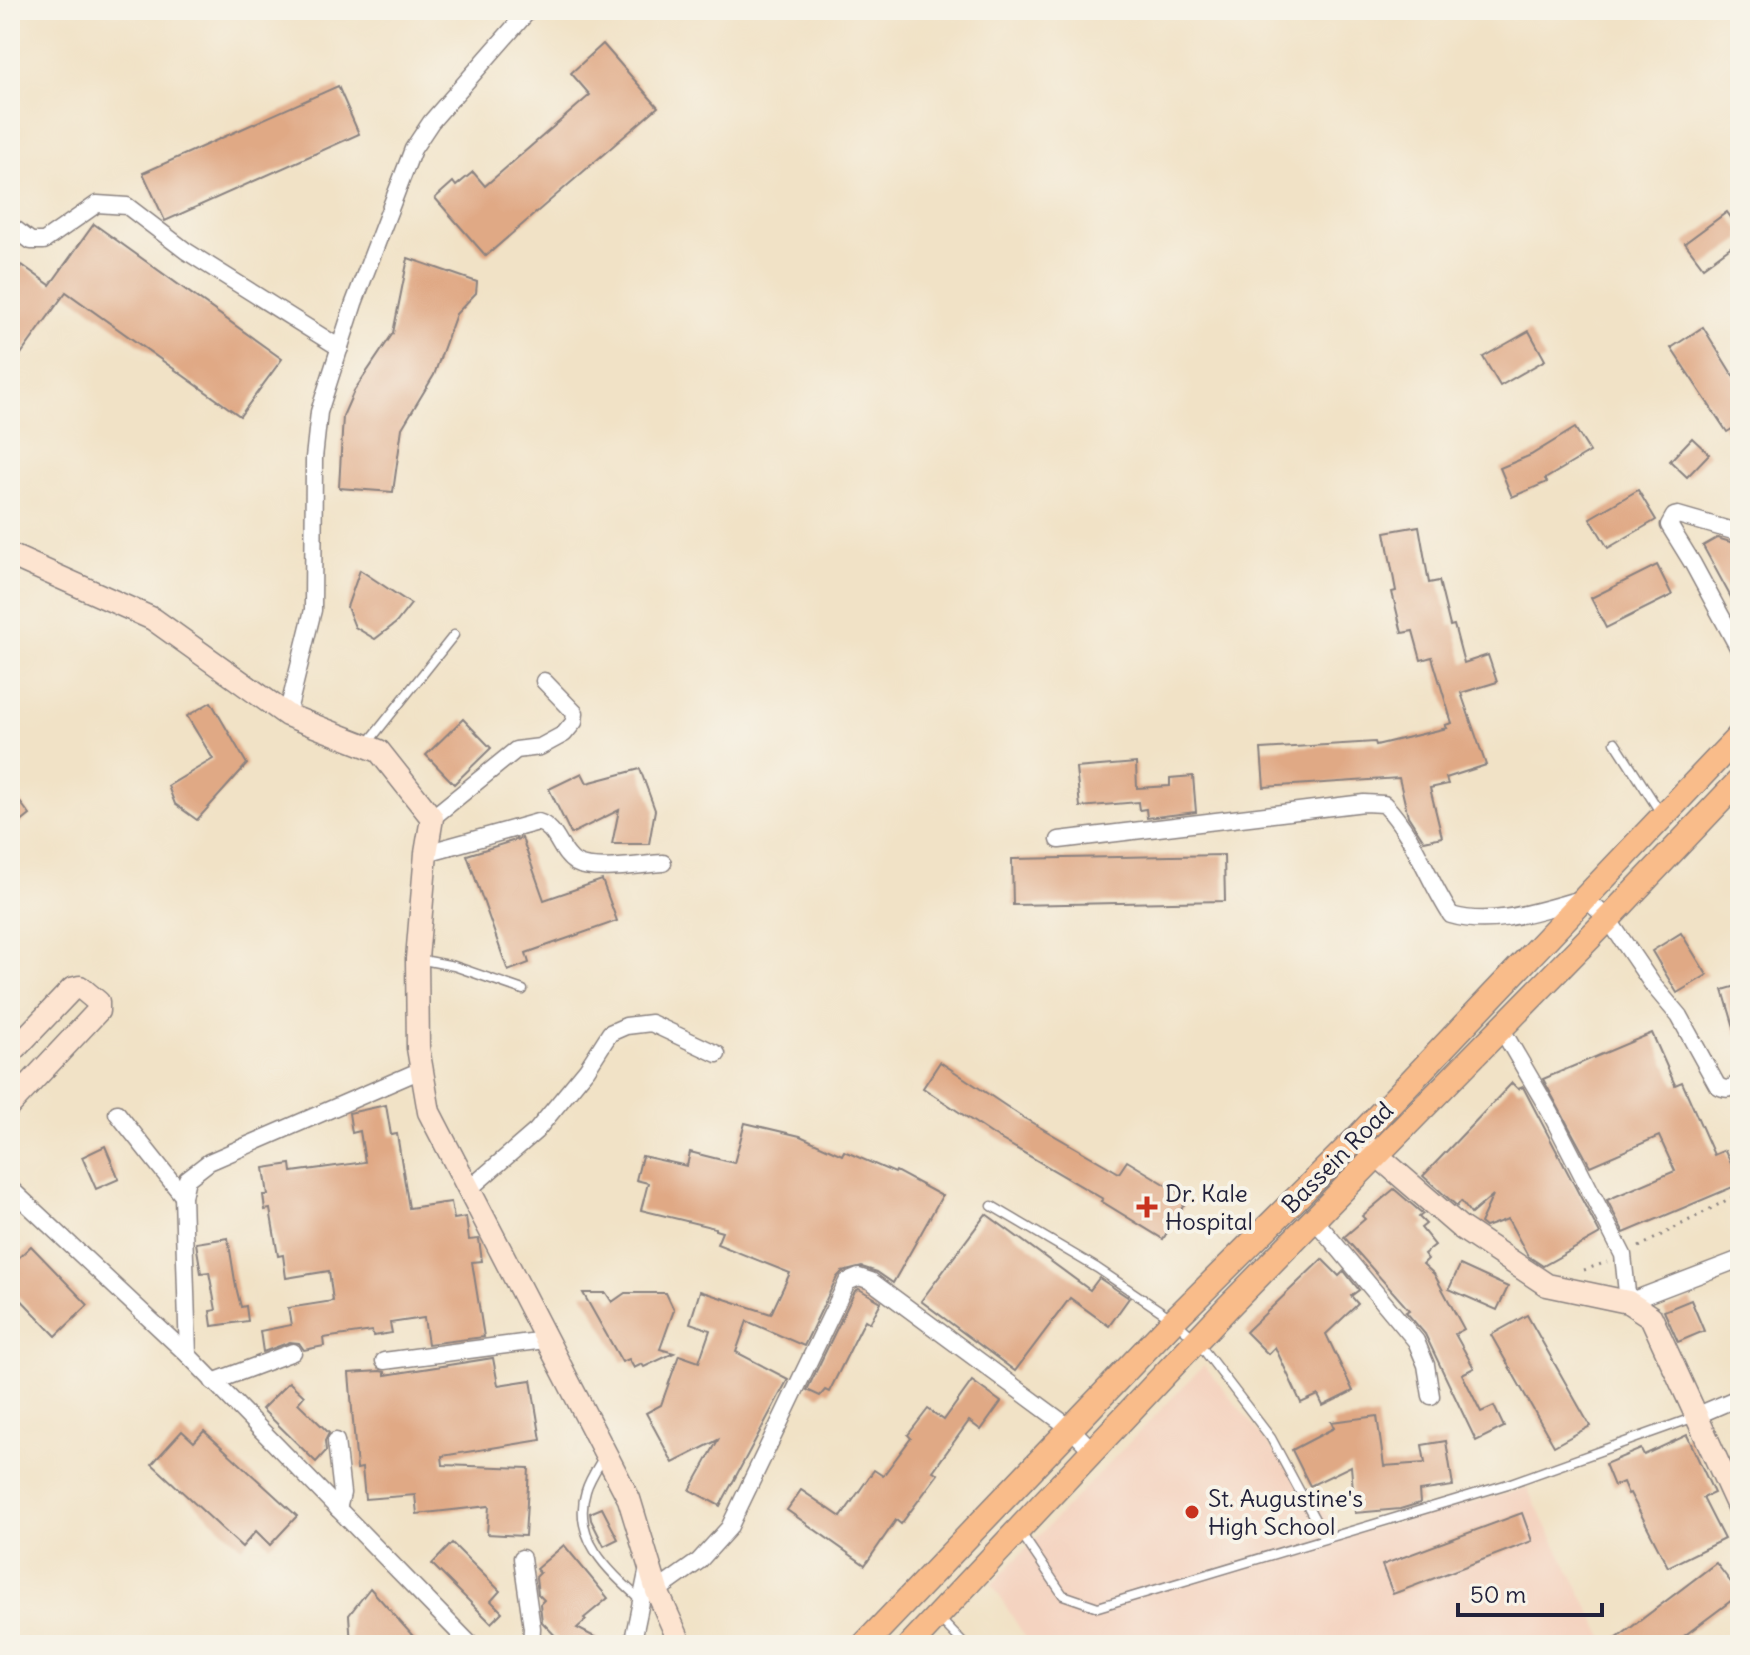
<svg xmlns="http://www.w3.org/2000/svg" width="1750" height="1655" viewBox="0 0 1750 1655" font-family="Delius,sans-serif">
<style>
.built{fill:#f4d3c0}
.building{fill:#e0a985}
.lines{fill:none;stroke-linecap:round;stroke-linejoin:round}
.lane-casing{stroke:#8a8280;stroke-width:11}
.street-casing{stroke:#8a8280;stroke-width:19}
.secondary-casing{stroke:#8a8280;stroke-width:25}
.primary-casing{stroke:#8a8280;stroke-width:27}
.path{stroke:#8a8280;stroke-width:3;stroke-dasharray:2 6;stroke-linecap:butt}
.lane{stroke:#fff;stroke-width:8}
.street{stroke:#fff;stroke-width:16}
.secondary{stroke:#fde4d0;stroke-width:22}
.primary{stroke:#f9bc8a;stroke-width:24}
.poi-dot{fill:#c8321e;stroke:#f7f3e8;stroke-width:3}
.labels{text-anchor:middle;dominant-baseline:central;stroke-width:8;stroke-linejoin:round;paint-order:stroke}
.street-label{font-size:24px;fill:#22223b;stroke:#f7f3e8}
.poi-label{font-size:24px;fill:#22223b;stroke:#f7f3e8;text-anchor:start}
</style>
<rect width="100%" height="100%" fill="#f7f3e8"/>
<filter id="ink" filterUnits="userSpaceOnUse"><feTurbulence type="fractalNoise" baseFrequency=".0125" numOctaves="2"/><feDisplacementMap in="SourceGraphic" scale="16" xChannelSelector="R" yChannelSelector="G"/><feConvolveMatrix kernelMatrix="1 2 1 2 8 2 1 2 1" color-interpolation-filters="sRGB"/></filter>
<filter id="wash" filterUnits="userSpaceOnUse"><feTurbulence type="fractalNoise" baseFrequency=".006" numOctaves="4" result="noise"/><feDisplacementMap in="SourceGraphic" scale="32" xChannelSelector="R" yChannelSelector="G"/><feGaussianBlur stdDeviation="1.8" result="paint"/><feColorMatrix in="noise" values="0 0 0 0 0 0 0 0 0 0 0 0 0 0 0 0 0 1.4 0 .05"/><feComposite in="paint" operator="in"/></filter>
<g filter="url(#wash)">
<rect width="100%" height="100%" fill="#f1e2c6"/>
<!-- built -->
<path class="built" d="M1204,1365L1343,1536L1527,1488L1608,1645H1030L992,1584Z"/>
<g id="blocks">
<!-- building -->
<g class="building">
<path d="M603,44L658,107L486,256L435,198L453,182L456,186L473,172L485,186L590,95L571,73Z"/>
<path d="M338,86L359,134L165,221L143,173Z"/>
<path d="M1727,212L1740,230V240L1703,267L1685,243Z"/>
<path d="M94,224L282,359L240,416L66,292L21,354L10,347V281L22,265L50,285Z"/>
<path d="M408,258L477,282L476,293L456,314L434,375L402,428L393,492L339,488L343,416L354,391L393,333Z"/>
<path d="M1703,327L1740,387V424L1727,432L1671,348Z"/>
<path d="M1529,331L1545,360L1500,386L1483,357Z"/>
<path d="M1575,428L1590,452L1545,479L1547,482L1512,497L1500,468L1531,455Z"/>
<path d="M1692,438L1709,454L1687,477L1670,461Z"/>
<path d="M1638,490L1656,520L1608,548L1590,518Z"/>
<path d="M1419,526L1429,583L1439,581L1450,626L1454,625L1464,663L1488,655L1497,682L1461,693L1486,765L1446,778L1448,784L1430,788L1442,837L1424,841L1408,816L1399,778L1264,787L1261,749L1375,742L1376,745L1447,728L1445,725L1452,723L1432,657L1421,660L1413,631L1402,633L1392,592L1396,591L1385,532Z"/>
<path d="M1717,538L1734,543L1740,553V614L1703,546Z"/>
<path d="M1657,565L1672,595L1606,628L1591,598Z"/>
<path d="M360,570L411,604L396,623L375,639L355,627L347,607Z"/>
<path d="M211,702L247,764L197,820L175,804L168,786L213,759L187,716Z"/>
<path d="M463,719L491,748L454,784L426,755Z"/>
<path d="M1136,763L1137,788L1170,786V778L1193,776L1196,812L1147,818L1146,809L1139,810L1138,802L1080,807L1076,768Z"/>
<path d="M640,769L655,810L649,844H612L619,810L571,834L549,789L582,773L587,783Z"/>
<path d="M10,789L30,815L10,831Z"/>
<path d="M522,838L544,900L602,880L617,921L526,953L529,963L508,971L467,855Z"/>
<path d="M1224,855L1225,901L1013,905L1012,859Z"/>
<path d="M1681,933L1707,975L1677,993L1652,951Z"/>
<path d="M1740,985V1033L1736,1034L1723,990Z"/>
<path d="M1652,1033L1675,1085L1682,1082L1714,1155L1725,1150L1740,1184L1624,1233L1607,1200L1675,1171L1659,1136L1590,1166L1543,1079Z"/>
<path d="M940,1062L1024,1118L1119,1173L1127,1161L1188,1198L1163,1239L1101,1201L1103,1199L995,1136L923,1088Z"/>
<path d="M1512,1083L1518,1089L1523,1087L1600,1234L1543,1266L1528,1256L1508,1219L1485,1227L1480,1223L1493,1195L1471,1214L1461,1201L1457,1206L1423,1176Z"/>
<path d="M386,1105L391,1135L397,1134L409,1208L451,1202L454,1219L466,1217L469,1240L479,1239L482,1261L472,1262L484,1337L428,1344L424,1318L390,1323L392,1333L373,1336L372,1331L323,1338L324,1346L304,1350L299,1343L290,1342L263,1352L260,1331L291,1325L288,1308L333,1301L329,1271L286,1278L283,1255L278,1256L270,1209L265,1210L263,1195H268L264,1168L291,1164L292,1172L365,1162L360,1131L352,1133L349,1113Z"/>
<path d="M745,1123L800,1136L842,1155L844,1151L895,1173L896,1171L942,1196L893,1283L877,1272L862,1267L842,1272L837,1277L804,1346L747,1321L736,1352L788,1379L720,1506L690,1490L718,1440L673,1463L646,1413L661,1405L679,1355L699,1362L710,1330L690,1323L700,1291L771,1314L790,1273L717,1244L722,1232L715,1230V1228L641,1210L648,1183L636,1180L642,1156L687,1166L690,1152L734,1163Z"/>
<path d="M105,1146L119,1179L96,1189L82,1157Z"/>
<path d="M1394,1189L1423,1214L1419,1217L1426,1224L1421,1228L1435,1245L1424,1254L1428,1259L1423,1264L1434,1274L1464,1329L1455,1334L1474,1368L1462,1374L1481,1412L1494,1406L1504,1427L1476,1441L1425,1334L1406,1312L1409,1310L1344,1237L1365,1219L1362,1216Z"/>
<path d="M986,1214L1090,1290L1099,1278L1129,1298L1109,1326L1070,1298L1015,1371L921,1301Z"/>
<path d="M228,1238L236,1287L241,1307L246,1306L248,1321L212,1326L210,1311L216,1310L209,1272L201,1273L196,1243Z"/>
<path d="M31,1246L88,1305L56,1336L10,1288V1266Z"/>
<path d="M1322,1259L1339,1276L1344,1271L1359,1290L1351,1296L1358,1304L1326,1334L1353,1391L1323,1406L1318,1395L1301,1403L1275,1347L1268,1354L1246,1332Z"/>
<path d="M1460,1265L1508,1287L1497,1310L1449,1289Z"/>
<path d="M859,1289L881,1302L870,1323L865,1320L829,1392L825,1390L820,1396L807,1390L855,1291Z"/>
<path d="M583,1293H606L612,1302L625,1293H666L674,1310L660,1349L674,1353L644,1367L642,1364L634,1368L629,1359L622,1362Z"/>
<path d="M1691,1300L1704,1331L1678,1342L1664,1311Z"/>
<path d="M1527,1315L1590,1426L1554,1446L1491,1335Z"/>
<path d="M493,1358L498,1385L531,1380L541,1440L442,1456L443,1465L529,1468L525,1536L487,1534L489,1506L417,1514L415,1495L365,1499L362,1468L357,1469L349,1373L380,1371L385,1372V1375Z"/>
<path d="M972,1381L1001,1402L981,1430L969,1421L933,1471L938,1474L901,1524L896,1520L865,1565L787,1510L801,1490L841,1517L874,1470L883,1476L911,1438L908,1435L928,1409L944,1420Z"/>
<path d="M289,1382L304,1396L298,1403L329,1433L325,1441L326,1451L316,1462L262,1409Z"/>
<path d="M1377,1416L1384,1466L1425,1463L1422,1445L1446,1441L1453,1486L1419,1491L1420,1503L1400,1509L1355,1513L1351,1466L1310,1486L1292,1450L1334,1428L1331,1422Z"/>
<path d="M182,1431L194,1442L204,1431L297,1516L270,1545L256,1531L242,1547L152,1464Z"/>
<path d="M1687,1435L1714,1493L1703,1498L1724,1539L1668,1567L1630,1493L1628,1494L1623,1482L1614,1486L1605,1464L1641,1449L1644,1455Z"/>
<path d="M602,1508L618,1539L604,1546L591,1520L590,1513Z"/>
<path d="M1522,1513L1532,1541L1393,1594L1382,1565Z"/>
<path d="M452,1543L500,1591L491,1601L502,1612L491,1623L432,1564Z"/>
<path d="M564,1545L608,1598L584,1618L586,1620L577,1628L610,1645H564L542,1622L540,1604L544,1600L538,1594L536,1577L540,1573L536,1569Z"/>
<path d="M1716,1563L1740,1594L1672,1645H1608Z"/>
<path d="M370,1588L421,1645H351L349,1615Z"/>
</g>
</g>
</g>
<g filter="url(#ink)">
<use href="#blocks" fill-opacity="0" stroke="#8a8280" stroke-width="2"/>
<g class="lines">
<!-- lane casing -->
<g class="lane-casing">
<g id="lane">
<path d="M1615,742L1662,815"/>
<path d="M367,744L454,635"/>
<path d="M418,959L454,966L523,990"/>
<path d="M992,1206L1097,1268L1174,1320L1196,1340L1271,1438L1325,1538"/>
<path d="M603,1458C597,1468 589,1480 586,1491C571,1539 610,1572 642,1601"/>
<path d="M1021,1533L1063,1595L1098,1607L1508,1484L1695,1417"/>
<path d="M940,1619L965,1645"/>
</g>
</g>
<!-- street casing -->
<g class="street-casing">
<g id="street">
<path d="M10,225L31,241H44L97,204L127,206L186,251L340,348"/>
<path d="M1740,533L1678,515L1674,516L1669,525L1693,564L1740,651"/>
<path d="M287,715L313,610L314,458L319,412L354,303L413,149L431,122L529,10"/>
<path d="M432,818L516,750L540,747L564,734L574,722L575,713L544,681"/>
<path d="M1059,840L1364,803L1384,804C1414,835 1428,880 1451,915C1494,928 1543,909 1585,898L1608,919L1653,985L1679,1016L1717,1085C1727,1092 1732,1088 1740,1081"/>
<path d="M426,853L538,822C558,828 559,853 576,863C593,873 643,864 663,863"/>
<path d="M1501,1028L1550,1112L1623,1255L1628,1302L1740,1259"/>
<path d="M117,1113L183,1196"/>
<path d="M10,1188L188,1355L471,1645"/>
<path d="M468,1190L536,1131L587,1069L610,1033L626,1026L651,1023L717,1054"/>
<path d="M1314,1219L1416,1341L1426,1365L1431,1396"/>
<path d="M188,1355L183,1196L187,1179L209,1162L421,1070"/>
<path d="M384,1361L545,1340"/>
<path d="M213,1382L293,1352"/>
<path d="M1698,1415L1740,1397"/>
<path d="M336,1441L342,1493L338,1509"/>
<path d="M522,1558L532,1628L531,1645"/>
<path d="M657,1591L699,1561L729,1528L847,1282L859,1277L871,1281L1070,1428L1092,1450"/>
<path d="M632,1645L648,1568"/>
</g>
</g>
<!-- secondary casing -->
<g class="secondary-casing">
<g id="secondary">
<path d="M10,555L153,619L287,715L379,751L432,818L426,853L417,959L418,1048L429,1112L629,1499L657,1591L681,1645"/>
<path d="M10,1054L72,989L80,987L98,1002V1011L10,1105"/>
<path d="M1364,1144L1460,1227L1547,1285L1628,1302L1651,1317L1740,1511"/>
</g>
</g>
<!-- primary casing -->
<g class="primary-casing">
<g id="primary">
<path d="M864,1645L1174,1320L1357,1138L1740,735"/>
<path d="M910,1645L1227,1308L1608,919L1740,780"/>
</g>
</g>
<!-- path -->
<g class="path">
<path d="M1639,1247L1740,1193"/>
<path d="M1584,1270L1607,1262"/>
</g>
<!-- lane -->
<use href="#lane" class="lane"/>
<!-- street -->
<use href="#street" class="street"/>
<!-- secondary -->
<use href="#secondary" class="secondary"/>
<!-- primary -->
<use href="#primary" class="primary"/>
</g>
</g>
<!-- markers -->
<g class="poi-dot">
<path d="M1143 1195h8v8h8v8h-8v8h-8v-8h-8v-8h8z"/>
<circle cx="1192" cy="1512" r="8"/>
</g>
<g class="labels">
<!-- street labels -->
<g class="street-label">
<text transform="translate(1337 1157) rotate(-45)">Bassein Road</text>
</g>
<!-- poi labels -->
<g class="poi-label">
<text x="1165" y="1193">Dr. Kale<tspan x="1165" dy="28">Hospital</tspan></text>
<text x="1208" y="1498">St. Augustine's<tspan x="1208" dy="28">High School</tspan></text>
</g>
</g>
<!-- margin -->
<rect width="1750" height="1655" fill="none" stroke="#f7f3e8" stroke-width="40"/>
<!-- scale -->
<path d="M1458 1603v12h144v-12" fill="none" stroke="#22223b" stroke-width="4"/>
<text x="1470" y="1603" font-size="24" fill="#22223b" stroke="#f7f3e8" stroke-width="6" paint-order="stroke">50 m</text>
</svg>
